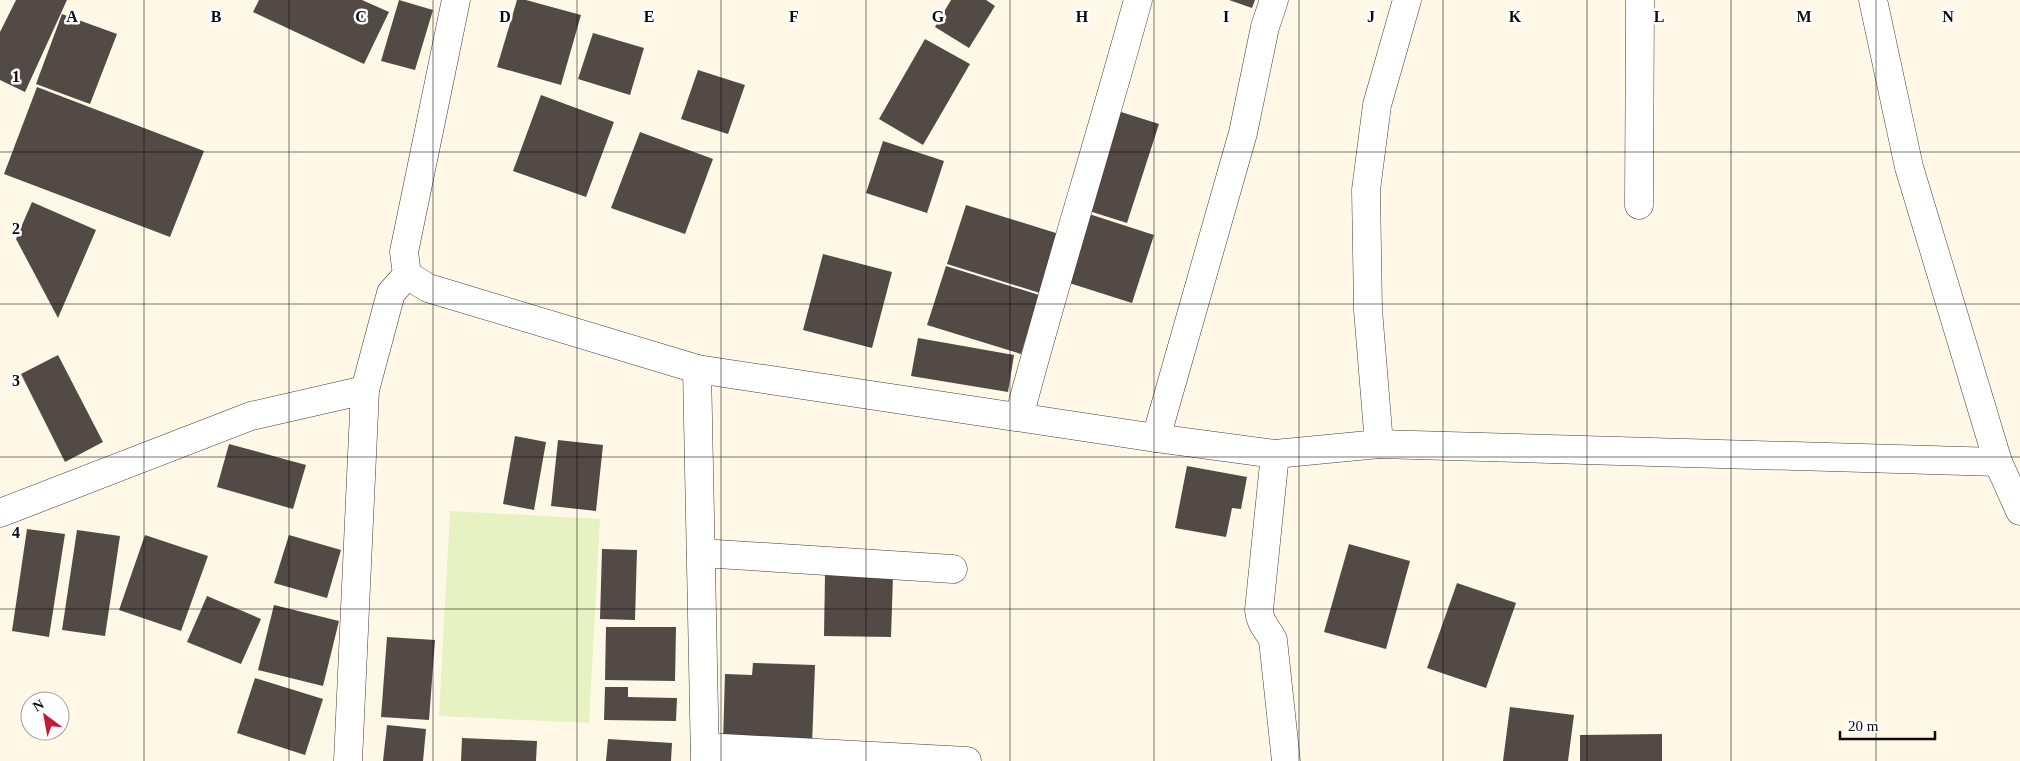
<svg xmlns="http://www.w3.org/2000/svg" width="2020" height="761" viewBox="0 0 2020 761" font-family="Georgia,serif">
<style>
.pitch{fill:#e6f2c1}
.building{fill:#534a46}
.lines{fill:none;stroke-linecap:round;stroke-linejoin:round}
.minor-casing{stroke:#3d3d3d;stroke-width:29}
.minor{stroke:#fff;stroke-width:28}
.grid{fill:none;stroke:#0a0a0a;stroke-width:1;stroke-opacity:0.55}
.grid-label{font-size:16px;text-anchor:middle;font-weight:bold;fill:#0a0a0a;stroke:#fff;stroke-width:5;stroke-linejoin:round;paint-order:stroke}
</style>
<rect width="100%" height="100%" fill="#fff8e7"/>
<!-- pitch -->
<path class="pitch" d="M450,511L600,519L589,723L439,716Z"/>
<!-- building -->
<g class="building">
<path d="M16,0H67L25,92L0,80V32Z"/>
<path d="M259,0H362L389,12L364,64L253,12Z"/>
<path d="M399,0L433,10L415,70L381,61Z"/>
<path d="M517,0H526L581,15L561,85L497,67Z"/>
<path d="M951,0H986L995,6L969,48L935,27Z"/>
<path d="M1229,0H1255L1252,8Z"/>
<path d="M62,14L117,34L90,104L36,84Z"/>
<path d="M593,33L644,48L630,95L578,79Z"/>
<path d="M925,39L970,64L923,145L879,119Z"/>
<path d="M698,70L745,85L728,134L681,119Z"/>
<path d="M37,87L204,151L170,237L4,174Z"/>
<path d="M541,95L614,122L586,197L513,171Z"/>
<path d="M1118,111L1159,124L1127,223L1086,210Z"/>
<path d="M640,132L713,159L685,234L611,208Z"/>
<path d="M883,141L944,161L927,213L866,193Z"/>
<path d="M32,202L96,230L58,318L16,239Z"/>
<path d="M966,205L1059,234L1040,293L947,264Z"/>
<path d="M1089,214L1154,235L1132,303L1066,282Z"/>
<path d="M823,254L892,272L872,348L803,330Z"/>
<path d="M946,266L1039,295L1021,354L927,325Z"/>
<path d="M918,338L1014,355L1008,392L911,376Z"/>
<path d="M58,355L103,442L65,462L21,374Z"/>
<path d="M515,436L546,442L534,510L503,504Z"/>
<path d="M558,440L603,445L596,511L551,506Z"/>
<path d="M229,444L306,465L293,509L217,487Z"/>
<path d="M1187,466L1247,477L1241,509L1232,508L1226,537L1175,528Z"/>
<path d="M27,529L65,534L49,637L12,631Z"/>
<path d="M77,530L120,536L105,636L62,630Z"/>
<path d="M145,535L208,556L181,631L119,610Z"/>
<path d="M289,535L341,550L327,598L274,583Z"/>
<path d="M1349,544L1410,561L1386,649L1324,632Z"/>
<path d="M602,549L637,550L635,620L600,619Z"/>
<path d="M825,574L893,576L891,637L824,636Z"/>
<path d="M1457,583L1516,603L1486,688L1427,668Z"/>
<path d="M207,596L261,619L241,664L187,642Z"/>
<path d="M274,605L339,621L323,686L258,670Z"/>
<path d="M606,627H676L675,681L605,680Z"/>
<path d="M387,637L435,640L429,720L381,717Z"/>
<path d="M753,663L815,665L812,745L723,742L725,674L752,675Z"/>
<path d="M255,678L323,699L305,755L237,733Z"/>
<path d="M605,687H628V697L677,698L676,721L604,720Z"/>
<path d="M1510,707L1574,715L1568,761H1503Z"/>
<path d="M387,725L426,729L423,761H383Z"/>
<path d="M1662,734V761H1580V735Z"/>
<path d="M462,738L537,741L536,761H461Z"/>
<path d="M608,739L672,743L671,761H606Z"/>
</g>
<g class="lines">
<!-- minor casing -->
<g class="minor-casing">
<g id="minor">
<path d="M1873,0L1909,167L1998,462L2020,511"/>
<path d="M1639,205L1640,0"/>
<path d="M407,275L428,288L697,369L1156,438L1275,454L1379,444L1998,462"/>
<path d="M697,369L705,761"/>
<path d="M1019,417C1056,277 1100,139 1138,0"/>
<path d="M1156,438L1243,133L1265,27L1274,0"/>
<path d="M1379,444L1368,310L1366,190L1377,105L1407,0"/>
<path d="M1275,454L1259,610C1260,624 1267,628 1273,640L1286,761"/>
<path d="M0,513L251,416L365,390"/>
<path d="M701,553L953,569"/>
<path d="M705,747L967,761"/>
<path d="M348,761L365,390L391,293L407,275L404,252L456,0"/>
</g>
</g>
<!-- minor -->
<use href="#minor" class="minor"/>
</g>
<!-- grid -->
<path class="grid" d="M144,0V761M289,0V761M433,0V761M577,0V761M721,0V761M866,0V761M1010,0V761M1154,0V761M1299,0V761M1443,0V761M1587,0V761M1731,0V761M1876,0V761M0,152H2020M0,304H2020M0,457H2020M0,609H2020"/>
<g class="grid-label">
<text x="72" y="22">A</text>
<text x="216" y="22">B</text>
<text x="361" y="22">C</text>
<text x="505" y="22">D</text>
<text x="649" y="22">E</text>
<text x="794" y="22">F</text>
<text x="938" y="22">G</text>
<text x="1082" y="22">H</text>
<text x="1226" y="22">I</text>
<text x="1371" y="22">J</text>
<text x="1515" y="22">K</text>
<text x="1659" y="22">L</text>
<text x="1804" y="22">M</text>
<text x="1948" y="22">N</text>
<text x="16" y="82">1</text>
<text x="16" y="234">2</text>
<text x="16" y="386">3</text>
<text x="16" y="538">4</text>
</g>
<!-- north arrow -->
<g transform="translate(45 716) rotate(328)"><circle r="24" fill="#ffffff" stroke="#9d9d9d"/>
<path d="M0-4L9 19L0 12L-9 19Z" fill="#c11b35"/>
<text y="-8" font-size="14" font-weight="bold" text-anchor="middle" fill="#0a0a0a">N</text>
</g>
<!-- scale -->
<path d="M1840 731v8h95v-8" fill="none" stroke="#0a0a0a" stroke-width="2.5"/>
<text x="1848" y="731" font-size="15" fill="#0a0a0a" stroke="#ffffff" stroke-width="4" paint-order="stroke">20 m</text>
</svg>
